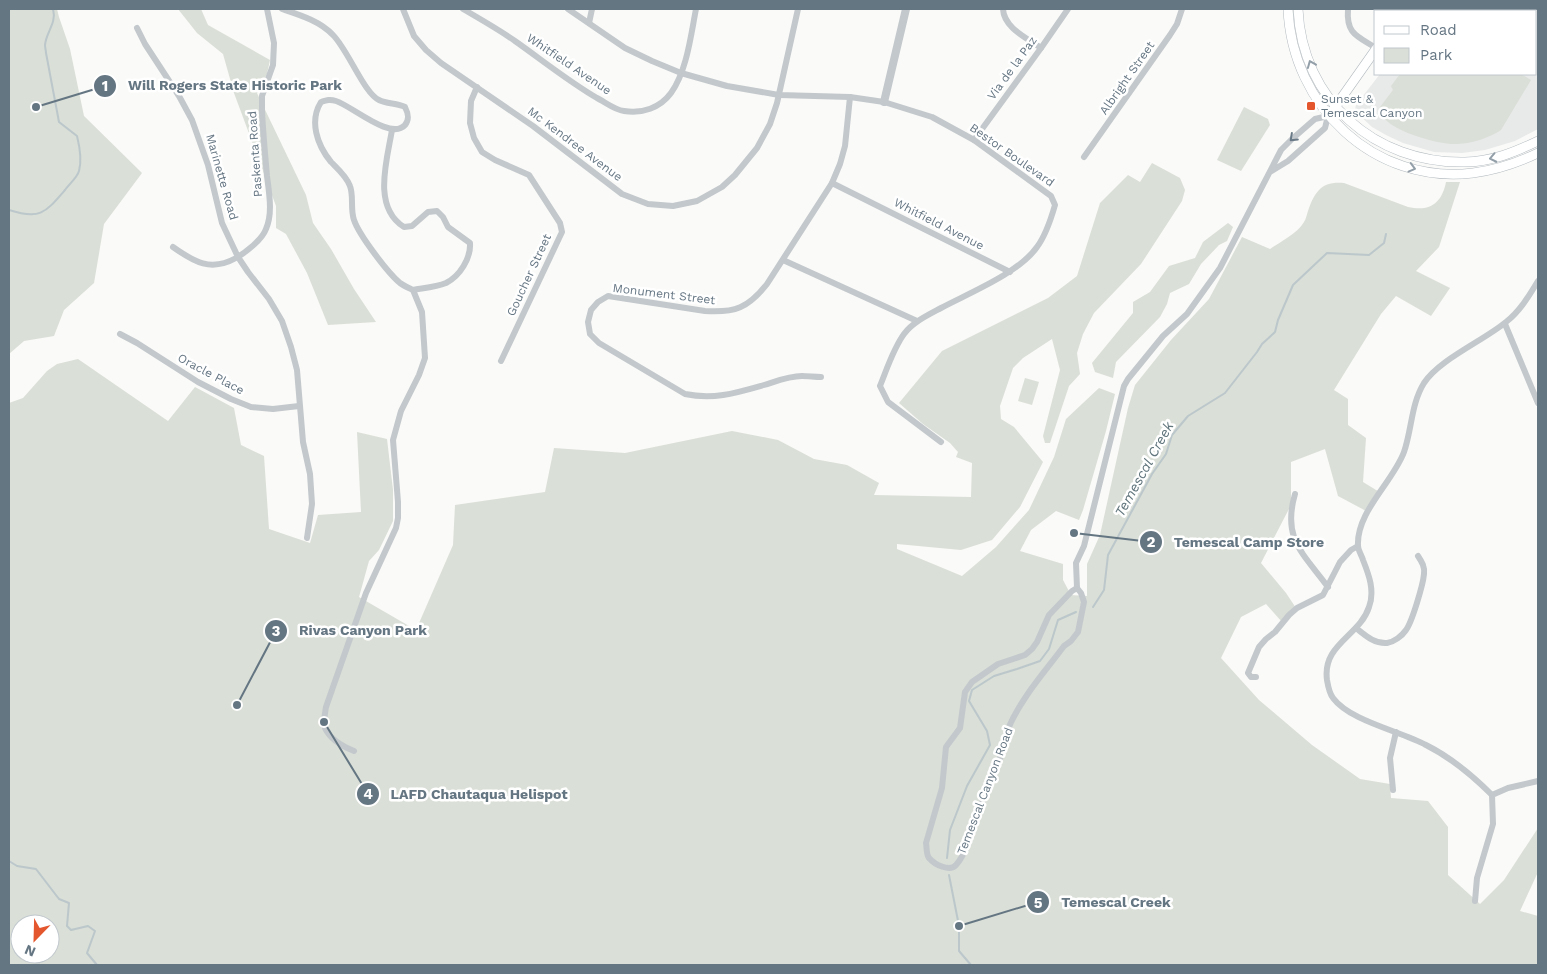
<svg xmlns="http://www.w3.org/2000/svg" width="1547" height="974" viewBox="0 0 1547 974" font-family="'Work Sans',sans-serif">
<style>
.built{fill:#e8e9e9}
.green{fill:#dadfd7;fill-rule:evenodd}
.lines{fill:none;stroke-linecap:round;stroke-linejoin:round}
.stream{stroke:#bbc7cb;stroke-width:2}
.secondary-casing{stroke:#b3babf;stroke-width:10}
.minor{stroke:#c3c8cc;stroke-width:6}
.tertiary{stroke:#c3c8cc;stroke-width:8}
.secondary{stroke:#fff;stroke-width:9}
.oneway{stroke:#939fa8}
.oneway2{stroke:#6a7a87}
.poi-dot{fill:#e4572e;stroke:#fff;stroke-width:2}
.labels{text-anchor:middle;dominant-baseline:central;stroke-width:5;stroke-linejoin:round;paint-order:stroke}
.street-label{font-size:12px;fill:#657683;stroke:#fff}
.poi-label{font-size:12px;fill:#657683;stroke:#fff;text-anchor:start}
.water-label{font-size:14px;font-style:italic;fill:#60757c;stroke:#fff}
.leader{fill:none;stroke:#657683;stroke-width:2}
.callout-dot{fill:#657683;stroke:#fff;stroke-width:2}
.mark-label{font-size:15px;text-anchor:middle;font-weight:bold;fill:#fff}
.callout-label{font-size:14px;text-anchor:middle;font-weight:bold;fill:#657683;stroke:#fff;stroke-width:5;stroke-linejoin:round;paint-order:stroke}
</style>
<rect width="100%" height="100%" fill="#fafaf8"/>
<!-- built -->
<path class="built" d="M1413,9H1538V129L1515,141L1485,150L1462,153L1434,152L1403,143L1386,135L1372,127L1356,112L1355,109L1356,105L1380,74H1536V11H1412Z"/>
<!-- green -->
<g class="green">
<path d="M9,9H57L59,17L70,49L84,116L142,173L104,224L94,283L64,310L54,336L24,341L9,354Z"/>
<path d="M178,9H201L208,25L270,60L267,74L257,93L306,195L313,223L331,249L354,289L376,322L328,325L307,273L286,234L276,228V206L234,93L223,54L197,33Z"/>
<path d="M1400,74H1521L1531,80L1501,130C1487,139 1473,143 1457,144C1439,145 1395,132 1384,118C1382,115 1381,111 1380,107L1393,90L1391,86Z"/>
<path d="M1244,107L1268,119L1270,125L1241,171L1217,160Z"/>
<path d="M1152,163L1180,178L1185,190L1182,201L1141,264L1094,313L1083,334L1077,353L1080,374L1069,386L1050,443H1045L1043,436L1060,370L1052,339L1023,358L1013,368L1000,406L1001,419L1014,427L1043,462L1020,507L992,540L961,550L897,544V549L962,576L996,547L1029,510L1054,457L1066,419L1099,388L1115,394L1106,431L1083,510L1079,520L1056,511L1031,530L1020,551L1063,564V580L1071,595L1087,596V564L1100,535L1128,408L1135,385L1171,340L1209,299L1242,237L1270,249C1280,242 1298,233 1304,222C1306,219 1307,214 1308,211C1315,191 1322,181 1344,183L1408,207C1430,212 1442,203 1446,182H1460L1439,247L1416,271L1450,288L1431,316L1396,296L1381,314L1334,390L1348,399V425L1366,438L1363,482L1381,493L1368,512L1338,496L1325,449L1291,462V505L1261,563L1286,593L1296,608L1282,622L1266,604L1241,617L1221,658L1259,700L1312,745L1360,779L1390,784L1391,798L1428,801L1448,827V875L1480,904L1504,880L1538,828V872L1520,911L1538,916V965H9V403L23,398L47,371L57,364L78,359L168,421L195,387L234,408L241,445L264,456L269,529L310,543L318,515L361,512L357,432L387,439L393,490V521L379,550L369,561L359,597L416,630L453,545L455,505L545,492L554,448L625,453L732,431L778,440L814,459L847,465L879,483L874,495L971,497L972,463L956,457L958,452L950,443L923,424L899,403L942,351L1048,298L1077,276L1100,203L1128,175L1140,182ZM20,924H50V954H20Z"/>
<path d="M1228,223L1233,227L1227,241L1219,245L1201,264L1189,284L1170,293L1167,304L1160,317L1116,362L1113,378L1095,372L1092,363L1133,313V302L1150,292L1169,266L1195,258L1203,242Z"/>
<path d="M1025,378L1039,382L1032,405L1018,401Z"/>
</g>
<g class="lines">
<!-- stream -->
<g class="stream">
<path d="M9,210C40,220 45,213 65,190C69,184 77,178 79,171C82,160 80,148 77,136L59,122L46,53C46,50 45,48 45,45C46,32 57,23 53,9"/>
<path d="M1093,607L1104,590L1108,555L1152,474L1166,454L1172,435L1188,416L1225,393L1257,352L1262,344L1275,332L1278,320L1293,285L1327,253L1369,255L1384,243L1386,234"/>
<path d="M947,858L950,830L967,786L990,745L987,731L969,701L972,690L994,676L1017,669L1040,661L1049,649L1058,620L1076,612"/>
<path d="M9,861L17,866L36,869L59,899L69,903L67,926L71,930L88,926L95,931L87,953L97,965"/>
<path d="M949,875L959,926V951L971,965"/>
</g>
<!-- secondary casing -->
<g class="secondary-casing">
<g id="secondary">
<path d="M1288,9C1292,106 1374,185 1473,173C1496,170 1517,163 1538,153"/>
<path d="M1298,9C1302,100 1375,164 1465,162C1491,162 1515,152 1538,141"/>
<path d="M1394,11L1395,9"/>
<path d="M1333,110L1376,49"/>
</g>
</g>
<!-- minor -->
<g class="minor">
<path d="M282,9C300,15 320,21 333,35C348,50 364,93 379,100C387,104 397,103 405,107C408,113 410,119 405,125C391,141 352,106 336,101C330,99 327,100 321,102C309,121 317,145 331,162C338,169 347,177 350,186C354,197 350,208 354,220C359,235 388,273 400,283C404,286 409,288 413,290L422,312L425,358L419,375L401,411L393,440L398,502V518L396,528L366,593L326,707C325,713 323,721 325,728C330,739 344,747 354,751"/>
<path d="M403,9L414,36L426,50L441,63L533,126L622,194L648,204L673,206L697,201L722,187L735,175L757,148L770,124L777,103L798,9"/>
<path d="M463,9C480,19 498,29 515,41C542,60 568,81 597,98C605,102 615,110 624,111C642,114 660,108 671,93C687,71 691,34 696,9"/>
<path d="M568,9L625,48L652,61L681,73L727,86L779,95L850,97L884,102L932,117L974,140L1051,196L1055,205C1051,219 1046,235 1037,247C1019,273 969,293 941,308C928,315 913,322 904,334C893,349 887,369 880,386L888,402L941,442"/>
<path d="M1003,9C1004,28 1027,38 1041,48"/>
<path d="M1348,9C1346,34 1357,36 1376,48"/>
<path d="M589,23L592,9"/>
<path d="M137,28L145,44L179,96L192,120L208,165L222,223L238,257L248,272L269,299L282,321L291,347L297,370L303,442L310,474L312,504L307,538"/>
<path d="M477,87L471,101L470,123L474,138L482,152L495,160L529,175L560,223L562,232L501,361"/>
<path d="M392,130C387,160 372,207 404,227L412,226L428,212L437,211L443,217L448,227L470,243C471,258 460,276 446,283C436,287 424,288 413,290"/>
<path d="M974,140L1041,48L1068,9"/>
<path d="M1084,157L1170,35L1177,24L1182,9"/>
<path d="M832,183L1010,272"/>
<path d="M173,247C194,262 211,272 236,258C246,252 262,240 266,229C273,213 269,193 267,176C265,154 263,132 262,111V96L273,65L274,43L267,9"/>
<path d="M783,260L917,321"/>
<path d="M1505,324L1538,403"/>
<path d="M120,334L137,343L198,382L231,399L251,407L273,409L299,406"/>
<path d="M821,377C815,377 808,376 802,376C789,376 777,381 764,385C736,393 714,400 685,394L599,343L590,334L588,322L591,310L598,302L608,296L705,311C735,313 748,308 767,284L832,183L840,164L845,146L850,97"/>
<path d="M1295,494C1282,539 1303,553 1328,587"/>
<path d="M1077,588L1081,593L1084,602L1078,632L1071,641L1064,646C1044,673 1021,698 1008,729C1004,738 1004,749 1000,758C993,780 982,801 974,822C970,836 966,854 956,865C950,872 935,865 929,858C926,854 927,848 926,843L942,788L946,747L960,728L965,692L972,682L998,664L1025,655L1032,649L1037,642L1049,615L1072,591Z"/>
<path d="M1077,588L1076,563L1084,546L1124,386L1128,379L1163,336L1187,314L1220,268L1281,150L1292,139L1315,119L1328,116L1325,128L1288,161L1270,172"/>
<path d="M1356,628C1365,635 1374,644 1387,643C1394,642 1402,636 1406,630C1412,622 1423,585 1424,574C1425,567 1422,562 1418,556"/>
<path d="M1256,677H1251L1248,673L1259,647L1266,639L1275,632L1289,615L1297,608L1323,595L1340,562L1351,550L1358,546"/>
<path d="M1393,790L1390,758L1396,732"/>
<path d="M1492,795L1508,788L1538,781"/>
<path d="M1475,901L1477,878L1493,824L1492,795C1472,775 1452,758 1426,745C1400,731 1350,721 1333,698C1329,693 1328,686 1327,680C1322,644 1360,636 1369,607C1375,591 1369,575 1363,560C1362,556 1358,550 1358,546C1356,512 1393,482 1404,452C1412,429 1411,404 1424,383C1440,359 1483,341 1506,322C1520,311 1529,296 1538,281"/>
</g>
<!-- tertiary -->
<path class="tertiary" d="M884,102L906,9"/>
<!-- secondary -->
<use href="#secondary" class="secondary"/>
</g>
<!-- one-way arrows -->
<defs><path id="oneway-chevron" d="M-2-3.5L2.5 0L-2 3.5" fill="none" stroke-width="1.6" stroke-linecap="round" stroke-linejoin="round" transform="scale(1.25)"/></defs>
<g class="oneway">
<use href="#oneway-chevron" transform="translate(1311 64) rotate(-112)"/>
<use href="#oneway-chevron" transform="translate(1493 158) rotate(168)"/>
<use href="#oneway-chevron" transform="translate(1412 168) rotate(15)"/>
</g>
<use class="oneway2" href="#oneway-chevron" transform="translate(1293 138) rotate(137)"/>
<!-- markers -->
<rect class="poi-dot" x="1306" y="101" width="10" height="10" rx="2.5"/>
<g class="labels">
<!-- street labels -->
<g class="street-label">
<text transform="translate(569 64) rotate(34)">Whitfield Avenue</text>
<text transform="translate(1012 68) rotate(-54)">Via de la Paz</text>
<text transform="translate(1127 78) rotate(-55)">Albright Street</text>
<text transform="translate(575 144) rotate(37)">Mc Kendree Avenue</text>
<text transform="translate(255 154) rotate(-94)">Paskenta Road</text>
<text transform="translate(1012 155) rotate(35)">Bestor Boulevard</text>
<text transform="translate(222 177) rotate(74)">Marinette Road</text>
<text transform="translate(939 224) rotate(27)">Whitfield Avenue</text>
<text transform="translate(529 275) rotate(-65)">Goucher Street</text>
<text transform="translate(664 294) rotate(7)">Monument Street</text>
<text transform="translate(211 374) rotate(28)">Oracle Place</text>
<text transform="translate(985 791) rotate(-69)">Temescal Canyon Road</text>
</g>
<!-- poi labels -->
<g class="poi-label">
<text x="1321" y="99">Sunset &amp;<tspan x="1321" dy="14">Temescal Canyon</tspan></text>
</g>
<!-- water labels -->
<g class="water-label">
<text transform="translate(1144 469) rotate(-61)">Temescal Creek</text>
</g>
</g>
<!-- callouts -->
<path class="leader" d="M36 107L105 86M1074 533L1151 542M237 705L276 631M324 722L368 794M959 926L1038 902"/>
<g class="callout-dot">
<circle cx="36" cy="107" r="5"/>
<circle cx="1074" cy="533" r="5"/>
<circle cx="237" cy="705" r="5"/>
<circle cx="324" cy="722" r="5"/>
<circle cx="959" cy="926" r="5"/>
<circle cx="105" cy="86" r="12"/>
<circle cx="1151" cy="542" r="12"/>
<circle cx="276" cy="631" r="12"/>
<circle cx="368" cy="794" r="12"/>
<circle cx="1038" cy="902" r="12"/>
</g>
<g class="mark-label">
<text x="105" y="91">1</text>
<text x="1151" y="547">2</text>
<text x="276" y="636">3</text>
<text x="368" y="799">4</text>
<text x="1038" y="908">5</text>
</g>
<g class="callout-label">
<text x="235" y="90">Will Rogers State Historic Park</text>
<text x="1249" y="547">Temescal Camp Store</text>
<text x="363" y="635">Rivas Canyon Park</text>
<text x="479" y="799">LAFD Chautaqua Helispot</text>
<text x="1116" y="907">Temescal Creek</text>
</g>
<!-- border -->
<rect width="1547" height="974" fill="none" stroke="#657683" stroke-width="20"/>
<!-- legend -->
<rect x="1374" y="10" width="162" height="65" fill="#ffffff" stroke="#c1c8cd"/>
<rect x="1384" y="26" width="25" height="8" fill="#ffffff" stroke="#c1c8cd"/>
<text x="1420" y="35" font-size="15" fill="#657683">Road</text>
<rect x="1384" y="48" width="25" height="15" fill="#dadfd7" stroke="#c1c8cd"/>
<text x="1420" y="60" font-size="15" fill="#657683">Park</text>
<!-- north arrow -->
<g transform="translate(35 939) rotate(203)"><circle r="24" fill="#ffffff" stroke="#c1c8cd"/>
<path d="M0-4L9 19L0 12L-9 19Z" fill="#e4572e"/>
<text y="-8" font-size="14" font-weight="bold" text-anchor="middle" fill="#657683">N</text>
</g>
</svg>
